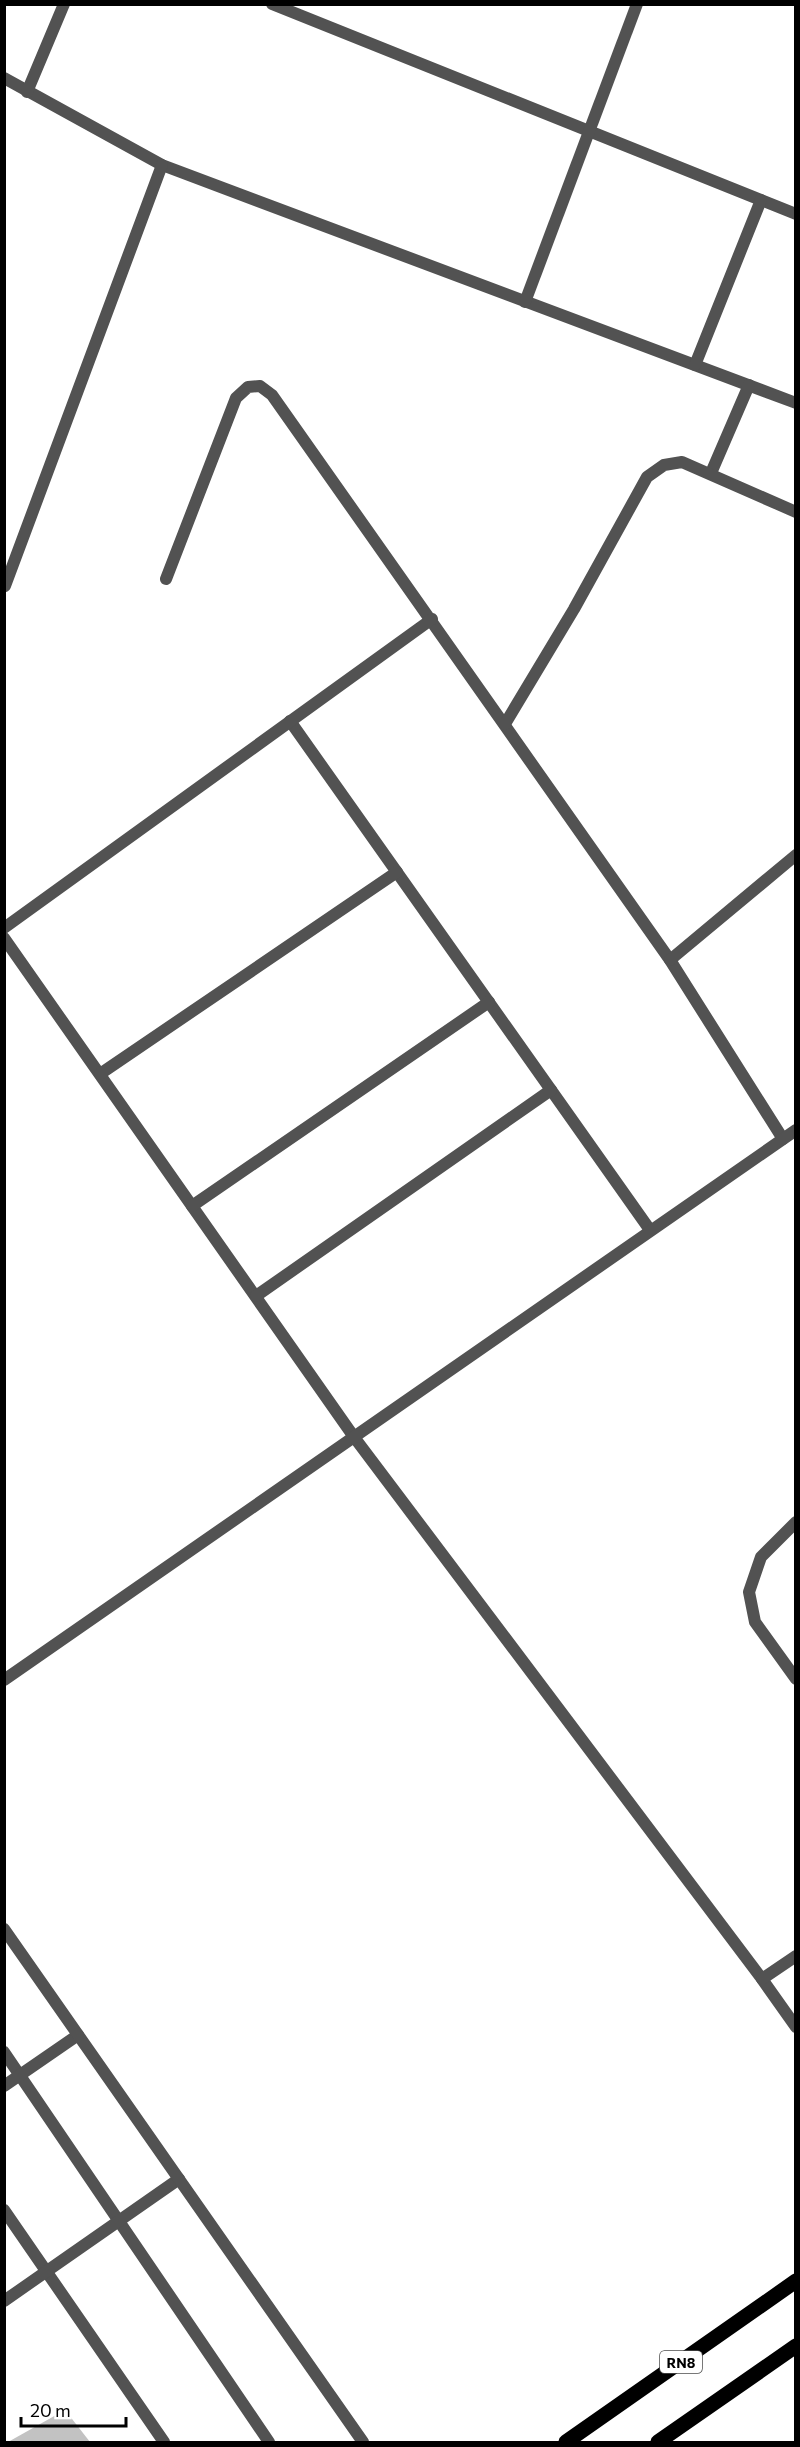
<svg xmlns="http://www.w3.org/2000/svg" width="800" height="2447" viewBox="0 0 800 2447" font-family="Commissioner,sans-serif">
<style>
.building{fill:#c2c2c2}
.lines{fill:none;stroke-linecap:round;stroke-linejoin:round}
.lane{stroke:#525252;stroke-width:12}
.street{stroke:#525252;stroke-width:12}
.primary{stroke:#000;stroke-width:15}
.labels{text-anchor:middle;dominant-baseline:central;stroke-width:6;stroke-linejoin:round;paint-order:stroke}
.shield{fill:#fff;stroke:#4c4c4c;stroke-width:1.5}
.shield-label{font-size:14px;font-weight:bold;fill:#000}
</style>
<rect width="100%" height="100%" fill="#fff"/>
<!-- building -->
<path class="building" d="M65,2410L90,2442H8Z"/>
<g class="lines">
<!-- lane -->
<g class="lane">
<path d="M4,2052L269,2442"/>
<path d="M4,2086L78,2035"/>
<path d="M4,2210L164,2442"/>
<path d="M4,2301L179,2179"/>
</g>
<!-- street -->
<g class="street">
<path d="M272,4L796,214"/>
<path d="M4,78L162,165L796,403"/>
<path d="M27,92L64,4"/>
<path d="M525,302L637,4"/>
<path d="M695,365L761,200"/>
<path d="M711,473L749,385"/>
<path d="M166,579L236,398L248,387L260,386L272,395L670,960L783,1139"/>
<path d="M5,586L162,165"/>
<path d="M290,721L650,1230"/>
<path d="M505,724L574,609L647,477L664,465L682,462L796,512"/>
<path d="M4,928L432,619"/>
<path d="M4,938L354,1437L762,1979L796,2027"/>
<path d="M670,960L796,855"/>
<path d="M100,1074L397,872"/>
<path d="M192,1206L489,1002"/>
<path d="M256,1296L551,1090"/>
<path d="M796,1522L761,1557L749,1592L755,1622L796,1679"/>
<path d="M4,1680L796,1130"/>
<path d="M4,1929L363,2442"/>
<path d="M762,1979L796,1956"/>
</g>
<!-- primary -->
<g class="primary">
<path d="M566,2442L796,2281"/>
<path d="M658,2442L796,2346"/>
</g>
</g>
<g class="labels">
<!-- shield labels -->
<rect class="shield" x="660" y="2351" width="42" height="22" rx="4.5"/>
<g class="shield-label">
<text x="681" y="2362">RN8</text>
</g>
</g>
<!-- border -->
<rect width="800" height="2447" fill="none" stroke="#000000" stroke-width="12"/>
<!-- scale -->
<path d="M21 2417v9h105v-9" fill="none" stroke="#000000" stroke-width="3"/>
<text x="30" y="2417" font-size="18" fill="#000000" stroke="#ffffff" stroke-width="4.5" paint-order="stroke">20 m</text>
</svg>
